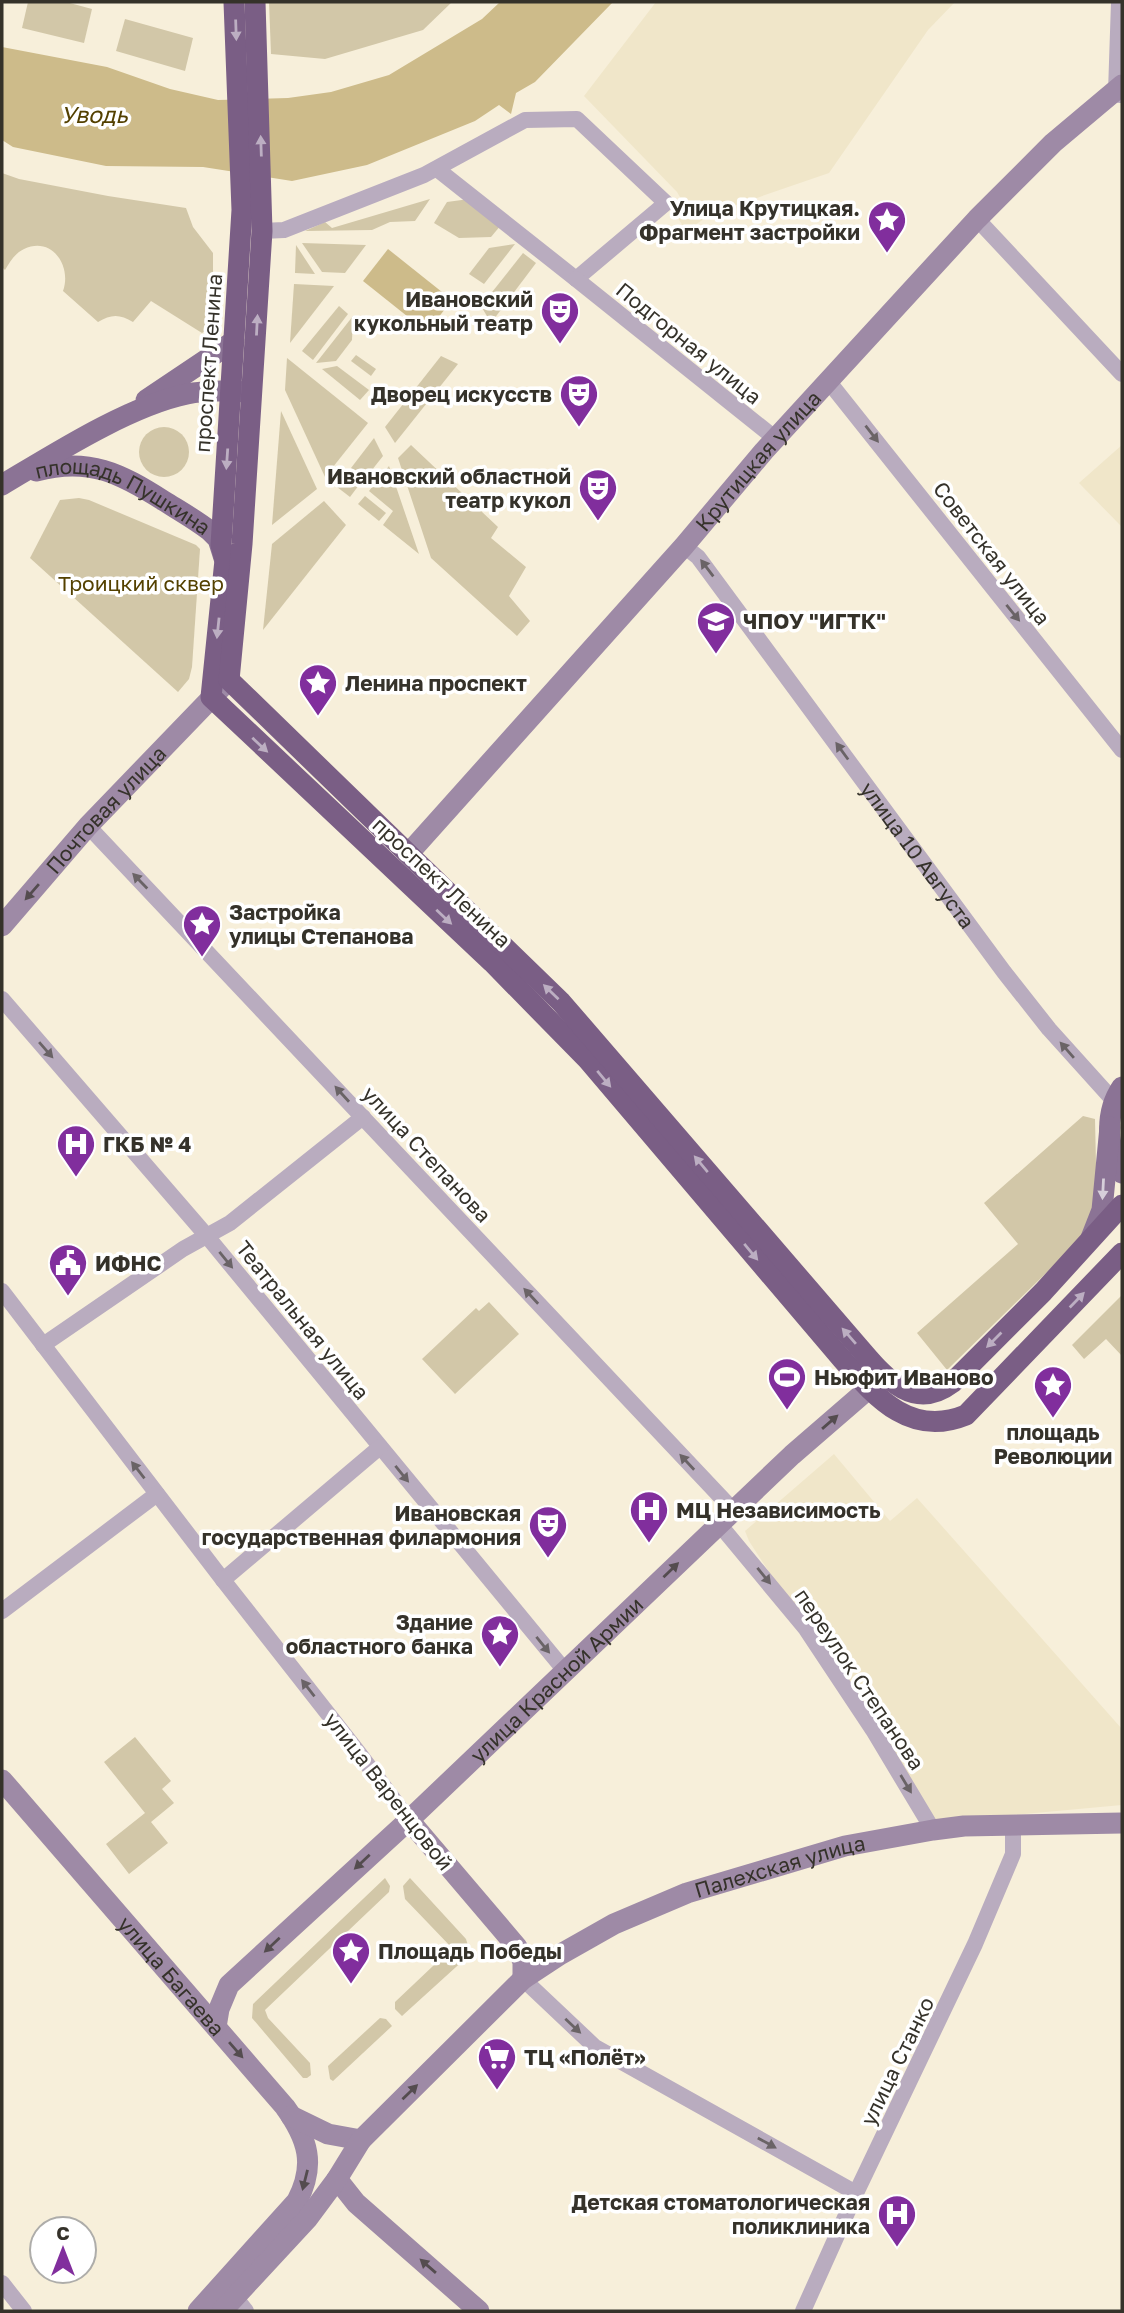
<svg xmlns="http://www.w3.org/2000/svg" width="1124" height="2313" viewBox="0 0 1124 2313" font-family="'Golos Text',sans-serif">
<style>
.built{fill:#f0e6c9}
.green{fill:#d2c7a8}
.water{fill:#cdbb8a}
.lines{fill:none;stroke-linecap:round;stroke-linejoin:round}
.street{stroke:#b9acbf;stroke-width:16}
.secondary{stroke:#9e8aa6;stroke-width:21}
.primary{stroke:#8b7395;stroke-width:21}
.highway{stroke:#7a5e85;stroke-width:21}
.oneway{fill:#bcaec2}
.oneway2{fill:#6a6366}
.oneway3{fill:#544c4f}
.oneway4{fill:#d6ceda}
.labels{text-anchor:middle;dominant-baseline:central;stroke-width:7;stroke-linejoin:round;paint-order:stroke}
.poi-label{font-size:21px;font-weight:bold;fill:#35322a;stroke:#fff;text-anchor:start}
.street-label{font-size:21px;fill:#35322a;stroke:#fff}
.park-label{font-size:21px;fill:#544100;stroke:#fff}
.water-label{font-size:23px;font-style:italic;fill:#534000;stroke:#fff}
</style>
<rect width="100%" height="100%" fill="#f7efda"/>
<!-- built -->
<g class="built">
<path d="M656,2H955L928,30L829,173L713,213L686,231L676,215L685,206L677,192L584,96Z"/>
<path d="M1122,445V527L1079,483Z"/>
<path d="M834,1454L890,1521L917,1498L1122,1729V1805L936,1822L846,1691L749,1541L745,1531Z"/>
</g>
<!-- green -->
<g class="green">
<path d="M28,2H66L92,9L84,43L22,28Z"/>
<path d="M269,2H452L423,30L325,59L271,54Z"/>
<path d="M125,19L193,38L185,71L116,51Z"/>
<path d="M2,173L19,179L108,196L186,208L193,227L213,253V325L202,333L151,301L133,322C120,314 111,314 98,322L63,291C72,266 52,236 24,249C15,253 10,262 5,270L2,267Z"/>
<path d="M430,199L415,221L390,222L372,230L305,231L325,222L332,228Z"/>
<path d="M469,199L501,225L491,237L459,238L434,223L447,202Z"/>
<path d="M302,243L366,245L345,273L322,272Z"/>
<path d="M515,244L484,284L469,274L489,248Z"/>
<path d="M296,245L315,274L295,273Z"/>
<path d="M523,253L536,263L491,323L481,306Z"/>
<path d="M294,284L334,286L290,343Z"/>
<path d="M339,306L348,314L313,360L302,351Z"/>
<path d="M353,316L352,340L336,361L316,363Z"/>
<path d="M356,355L376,369L371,376L351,361Z"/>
<path d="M441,356L458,364L395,443L385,427Z"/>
<path d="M287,358L368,423L325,477L285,390Z"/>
<path d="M337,366L369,390L360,400L322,369Z"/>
<path d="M281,411L317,489L272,525Z"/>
<circle cx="164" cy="452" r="25"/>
<path d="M374,438L383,456L364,480L351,468Z"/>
<path d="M411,445L498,527L491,538L526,567L509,596L530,621L517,636L431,558L398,458Z"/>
<path d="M389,466L419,554L383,525L393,511L369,491Z"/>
<path d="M346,475L359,485L350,497L337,487Z"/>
<path d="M365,496L386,513L379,521L358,504Z"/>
<path d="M79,498L89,500L196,545L200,549L192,667L189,679L178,692L30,558L60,500Z"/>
<path d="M324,501L346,525L263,630L272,544Z"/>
<path d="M1083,1116L1095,1119L1097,1209L1087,1233L947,1370L917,1333L1018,1244L984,1203Z"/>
<path d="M1122,1295V1356L1106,1339L1084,1359L1072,1345Z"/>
<path d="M489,1302L519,1334L455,1394L422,1359L476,1308L479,1311Z"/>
<path d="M135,1737L171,1781L162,1789L174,1803L151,1822L168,1843L129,1874L106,1844L145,1813L104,1762Z"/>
<path d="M385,1878L390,1886L389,1892L265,2010L268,2018L310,2063L311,2075L307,2078H303L252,2018L253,2004Z"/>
<path d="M410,1878L466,1939L469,1949L467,1957L402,2016L395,2009V2002L452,1948L405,1899L403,1886Z"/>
<path d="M380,2018L386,2019L392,2026L333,2081L330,2079L328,2066Z"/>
</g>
<!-- water -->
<g class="water">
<path d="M500,2H613L535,82L516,93L511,114L499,105L475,121L367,165L292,181L203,167L106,166L13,147L2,140V47L107,67L170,89L218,100L288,98L331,92L389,75L482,19Z"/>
<path d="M388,249L452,300L427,332L363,281Z"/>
</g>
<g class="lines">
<!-- street -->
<g class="street">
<path d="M1119,2L1116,92L1120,95"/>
<path d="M977,219L1122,374"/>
<path d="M262,231L284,230L424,175L525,120L577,119L666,203L576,279L437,169"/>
<path d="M576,279L776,439"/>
<path d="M829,382L1122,750"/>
<path id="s1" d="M684,546L698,557L1004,972L1049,1029L1113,1100"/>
<path d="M88,826L734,1511"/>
<path d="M2,999L206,1235L566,1672"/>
<path d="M2,1291L223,1580L358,1752L409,1820"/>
<path d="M43,1345L183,1249L230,1223L363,1117"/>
<path d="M719,1524L806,1629L873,1730L933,1830"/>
<path d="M223,1580L380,1447"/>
<path d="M2,1611L157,1494"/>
<path d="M523,1979L595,2047L856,2193"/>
<path d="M2,2283L24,2311"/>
<path d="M235,2297L246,2311"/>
<path d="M803,2311L856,2193L975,1944L1013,1854V1825"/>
</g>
<!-- secondary -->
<g class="secondary">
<path id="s2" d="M409,853L684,546L764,451L977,219L1053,143L1122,85"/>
<path id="s3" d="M2,926L88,826L223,686"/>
<path id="s4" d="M2,1780L285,2107C308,2139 316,2165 297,2201L198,2311"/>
<path d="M409,1820L517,1947L523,1962V1979"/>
<path id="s5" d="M216,2027L219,2009L229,1985L409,1820L792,1455L881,1378"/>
<path d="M291,2116L328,2134L361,2140"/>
<path d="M337,2179L356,2203L479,2311"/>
<path id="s6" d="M222,2311L308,2218L337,2179L361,2140L523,1979L561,1954L614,1924L687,1893L845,1846L933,1830L964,1826L1122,1823"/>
</g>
<!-- primary -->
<g class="primary">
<path d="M146,400L234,341"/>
<path id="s7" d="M36,471C89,457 120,473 164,501C180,511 196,520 210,531L218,539L224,558"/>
<path d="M2,485C54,454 129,406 187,394C207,390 227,391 247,392"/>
<path d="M1122,1087C1105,1112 1106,1147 1122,1173"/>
<path d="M1091,1238L1102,1210L1110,1127"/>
</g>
<!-- highway -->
<g class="highway">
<path d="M234,2L242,210L221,545L225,560L211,697L492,962L588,1060L842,1359C876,1397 910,1438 966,1415L1122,1253"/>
<path d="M255,2L262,231L242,544L229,680L561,1002L863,1352C887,1380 915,1411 952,1383L1043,1292L1122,1205"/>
</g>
</g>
<!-- one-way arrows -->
<defs><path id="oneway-solid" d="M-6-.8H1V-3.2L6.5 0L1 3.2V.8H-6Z" transform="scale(1.75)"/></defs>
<g class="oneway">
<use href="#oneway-solid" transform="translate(236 30) rotate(88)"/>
<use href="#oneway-solid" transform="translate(261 146) rotate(-92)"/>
<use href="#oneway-solid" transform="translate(257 325) rotate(-87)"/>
<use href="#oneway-solid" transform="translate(227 459) rotate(94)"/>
<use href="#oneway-solid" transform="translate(218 628) rotate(96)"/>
<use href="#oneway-solid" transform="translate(260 745) rotate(43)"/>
<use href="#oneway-solid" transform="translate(444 917) rotate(43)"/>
<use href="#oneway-solid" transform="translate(551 992) rotate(-136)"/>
<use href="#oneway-solid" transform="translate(604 1079) rotate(50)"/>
<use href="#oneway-solid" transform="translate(701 1164) rotate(-130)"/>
<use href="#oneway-solid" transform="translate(751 1252) rotate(50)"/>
<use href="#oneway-solid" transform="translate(1077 1300) rotate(-46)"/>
<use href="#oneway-solid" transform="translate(849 1336) rotate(-131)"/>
<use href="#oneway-solid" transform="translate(994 1340) rotate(135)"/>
</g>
<g class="oneway2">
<use href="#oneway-solid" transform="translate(872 434) rotate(52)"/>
<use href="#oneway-solid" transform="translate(707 568) rotate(-127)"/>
<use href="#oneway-solid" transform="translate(1013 613) rotate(51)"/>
<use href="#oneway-solid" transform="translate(842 751) rotate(-126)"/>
<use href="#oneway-solid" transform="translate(140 881) rotate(-134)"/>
<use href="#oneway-solid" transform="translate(46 1050) rotate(49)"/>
<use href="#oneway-solid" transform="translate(1067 1050) rotate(-131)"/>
<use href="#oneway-solid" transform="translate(342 1094) rotate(-132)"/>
<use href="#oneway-solid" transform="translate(226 1260) rotate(51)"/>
<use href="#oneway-solid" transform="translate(531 1296) rotate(-133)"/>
<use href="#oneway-solid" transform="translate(687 1462) rotate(-133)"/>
<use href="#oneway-solid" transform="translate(138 1470) rotate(-128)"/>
<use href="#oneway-solid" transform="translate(402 1474) rotate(51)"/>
<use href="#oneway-solid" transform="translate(764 1576) rotate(51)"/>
<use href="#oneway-solid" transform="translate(543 1645) rotate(51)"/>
<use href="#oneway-solid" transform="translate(308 1688) rotate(-128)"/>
<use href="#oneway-solid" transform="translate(906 1784) rotate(59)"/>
<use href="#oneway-solid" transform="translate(573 2026) rotate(43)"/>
<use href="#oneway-solid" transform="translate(767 2143) rotate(29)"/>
</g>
<g class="oneway3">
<use href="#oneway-solid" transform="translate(32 892) rotate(131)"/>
<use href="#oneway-solid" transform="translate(830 1422) rotate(-41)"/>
<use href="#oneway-solid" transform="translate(671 1570) rotate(-44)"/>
<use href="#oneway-solid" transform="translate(362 1862) rotate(137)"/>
<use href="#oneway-solid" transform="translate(272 1945) rotate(137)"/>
<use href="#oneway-solid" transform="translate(236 2050) rotate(49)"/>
<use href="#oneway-solid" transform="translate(410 2092) rotate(-44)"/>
<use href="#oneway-solid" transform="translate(305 2180) rotate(104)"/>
<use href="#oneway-solid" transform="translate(428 2266) rotate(-139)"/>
</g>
<use class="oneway4" href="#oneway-solid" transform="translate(1103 1189) rotate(93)"/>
<!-- icons -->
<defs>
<g id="sight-pin" transform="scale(2.0125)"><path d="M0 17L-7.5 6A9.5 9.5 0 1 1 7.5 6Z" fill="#812e9d" stroke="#fff"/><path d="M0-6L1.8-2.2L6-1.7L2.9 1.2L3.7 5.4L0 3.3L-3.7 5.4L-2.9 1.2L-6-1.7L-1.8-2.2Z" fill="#fff"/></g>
<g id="theatre-pin" transform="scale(2.0125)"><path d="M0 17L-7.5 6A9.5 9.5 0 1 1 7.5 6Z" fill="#812e9d" stroke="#fff"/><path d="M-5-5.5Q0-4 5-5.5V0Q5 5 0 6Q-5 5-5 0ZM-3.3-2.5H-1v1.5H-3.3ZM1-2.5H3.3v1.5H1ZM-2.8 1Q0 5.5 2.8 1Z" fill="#fff"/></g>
<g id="university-pin" transform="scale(2.0125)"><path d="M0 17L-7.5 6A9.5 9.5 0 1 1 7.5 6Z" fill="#812e9d" stroke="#fff"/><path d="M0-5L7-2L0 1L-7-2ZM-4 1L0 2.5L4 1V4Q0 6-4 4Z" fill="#fff"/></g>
<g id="hospital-pin" transform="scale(2.0125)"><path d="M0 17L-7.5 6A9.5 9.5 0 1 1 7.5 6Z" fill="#812e9d" stroke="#fff"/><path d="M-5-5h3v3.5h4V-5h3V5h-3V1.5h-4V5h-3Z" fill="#fff"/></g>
<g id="civic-pin" transform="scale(2.0125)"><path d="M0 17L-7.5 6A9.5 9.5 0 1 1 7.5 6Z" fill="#812e9d" stroke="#fff"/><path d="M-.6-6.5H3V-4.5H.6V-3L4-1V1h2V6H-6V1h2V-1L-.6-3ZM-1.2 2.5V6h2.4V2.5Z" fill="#fff"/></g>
<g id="stadium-pin" transform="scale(2.0125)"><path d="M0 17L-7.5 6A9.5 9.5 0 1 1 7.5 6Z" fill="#812e9d" stroke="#fff"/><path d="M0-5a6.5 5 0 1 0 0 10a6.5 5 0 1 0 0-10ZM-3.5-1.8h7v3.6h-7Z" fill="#fff"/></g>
<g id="supermarket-pin" transform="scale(2.0125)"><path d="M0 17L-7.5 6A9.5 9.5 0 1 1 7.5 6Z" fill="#812e9d" stroke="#fff"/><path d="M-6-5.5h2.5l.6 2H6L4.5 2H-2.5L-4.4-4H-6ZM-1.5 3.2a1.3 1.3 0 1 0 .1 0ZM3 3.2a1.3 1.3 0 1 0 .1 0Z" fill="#fff"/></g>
</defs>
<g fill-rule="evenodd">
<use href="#sight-pin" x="887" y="220"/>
<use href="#theatre-pin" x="560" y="311"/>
<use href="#theatre-pin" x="579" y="394"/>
<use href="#theatre-pin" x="598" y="488"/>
<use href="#university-pin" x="716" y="621"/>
<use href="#sight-pin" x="318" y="683"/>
<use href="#sight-pin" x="202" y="924"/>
<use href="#hospital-pin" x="76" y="1144"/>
<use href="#civic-pin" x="68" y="1263"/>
<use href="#stadium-pin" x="787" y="1377"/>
<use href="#sight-pin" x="1053" y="1385"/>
<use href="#hospital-pin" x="649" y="1510"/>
<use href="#theatre-pin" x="548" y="1525"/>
<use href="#sight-pin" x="500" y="1634"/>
<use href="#sight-pin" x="351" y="1951"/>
<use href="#supermarket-pin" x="497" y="2057"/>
<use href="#hospital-pin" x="897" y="2214"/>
</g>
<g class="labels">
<!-- poi labels -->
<g class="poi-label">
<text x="860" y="208" text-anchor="end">Улица Крутицкая.<tspan x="860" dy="24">Фрагмент застройки</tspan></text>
<text x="533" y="299" text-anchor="end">Ивановский<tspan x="533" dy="24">кукольный театр</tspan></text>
<text x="552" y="394" text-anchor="end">Дворец искусств</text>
<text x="571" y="476" text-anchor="end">Ивановский областной<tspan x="571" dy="24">театр кукол</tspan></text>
<text x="743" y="621">ЧПОУ "ИГТК"</text>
<text x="345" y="683">Ленина проспект</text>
<text x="229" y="912">Застройка<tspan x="229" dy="24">улицы Степанова</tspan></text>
<text x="103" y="1144">ГКБ № 4</text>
<text x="95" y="1263">ИФНС</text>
<text x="814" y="1377">Ньюфит Иваново</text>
<text x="1053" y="1432" text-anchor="middle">площадь<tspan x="1053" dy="24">Революции</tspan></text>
<text x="676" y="1510">МЦ Независимость</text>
<text x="521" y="1513" text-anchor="end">Ивановская<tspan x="521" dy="24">государственная филармония</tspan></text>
<text x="473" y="1622" text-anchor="end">Здание<tspan x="473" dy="24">областного банка</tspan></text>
<text x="378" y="1951">Площадь Победы</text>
<text x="524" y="2057">ТЦ «Полёт»</text>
<text x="870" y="2202" text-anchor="end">Детская стоматологическая<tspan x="870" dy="24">поликлиника</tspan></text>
</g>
<!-- street labels -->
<g class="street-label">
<text transform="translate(689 343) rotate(39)">Подгорная улица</text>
<text transform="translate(208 363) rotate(-86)">проспект Ленина</text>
<text stroke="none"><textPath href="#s2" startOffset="525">Крутицкая улица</textPath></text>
<text stroke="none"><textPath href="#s7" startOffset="94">площадь Пушкина</textPath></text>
<text transform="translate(992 553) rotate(52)">Советская улица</text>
<text stroke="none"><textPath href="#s3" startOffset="156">Почтовая улица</textPath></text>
<text stroke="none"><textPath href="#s1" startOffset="388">улица 10 Августа</textPath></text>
<text transform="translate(442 882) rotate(43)">проспект Ленина</text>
<text transform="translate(427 1154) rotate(47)">улица Степанова</text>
<text transform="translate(303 1320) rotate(51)">Театральная улица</text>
<text transform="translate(860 1679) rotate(56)">переулок Степанова</text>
<text stroke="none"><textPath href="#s5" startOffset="492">улица Красной Армии</textPath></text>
<text transform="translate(389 1791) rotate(52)">улица Варенцовой</text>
<text stroke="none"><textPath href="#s6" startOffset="732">Палехская улица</textPath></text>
<text stroke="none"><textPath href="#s4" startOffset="259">улица Багаева</textPath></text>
<text transform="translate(897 2061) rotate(-64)">улица Станко</text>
</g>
<!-- park labels -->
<g class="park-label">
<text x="141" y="583">Троицкий сквер</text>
</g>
<!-- water labels -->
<g class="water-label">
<text x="94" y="114">Уводь</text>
</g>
</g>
<!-- border -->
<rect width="1124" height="2313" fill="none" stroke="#35322a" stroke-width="7"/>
<!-- north arrow -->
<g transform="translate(63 2250)"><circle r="33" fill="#ffffff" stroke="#aeadaa" stroke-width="2"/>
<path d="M0-5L12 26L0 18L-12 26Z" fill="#812e9d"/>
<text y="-10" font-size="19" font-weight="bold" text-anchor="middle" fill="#35322a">С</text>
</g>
</svg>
